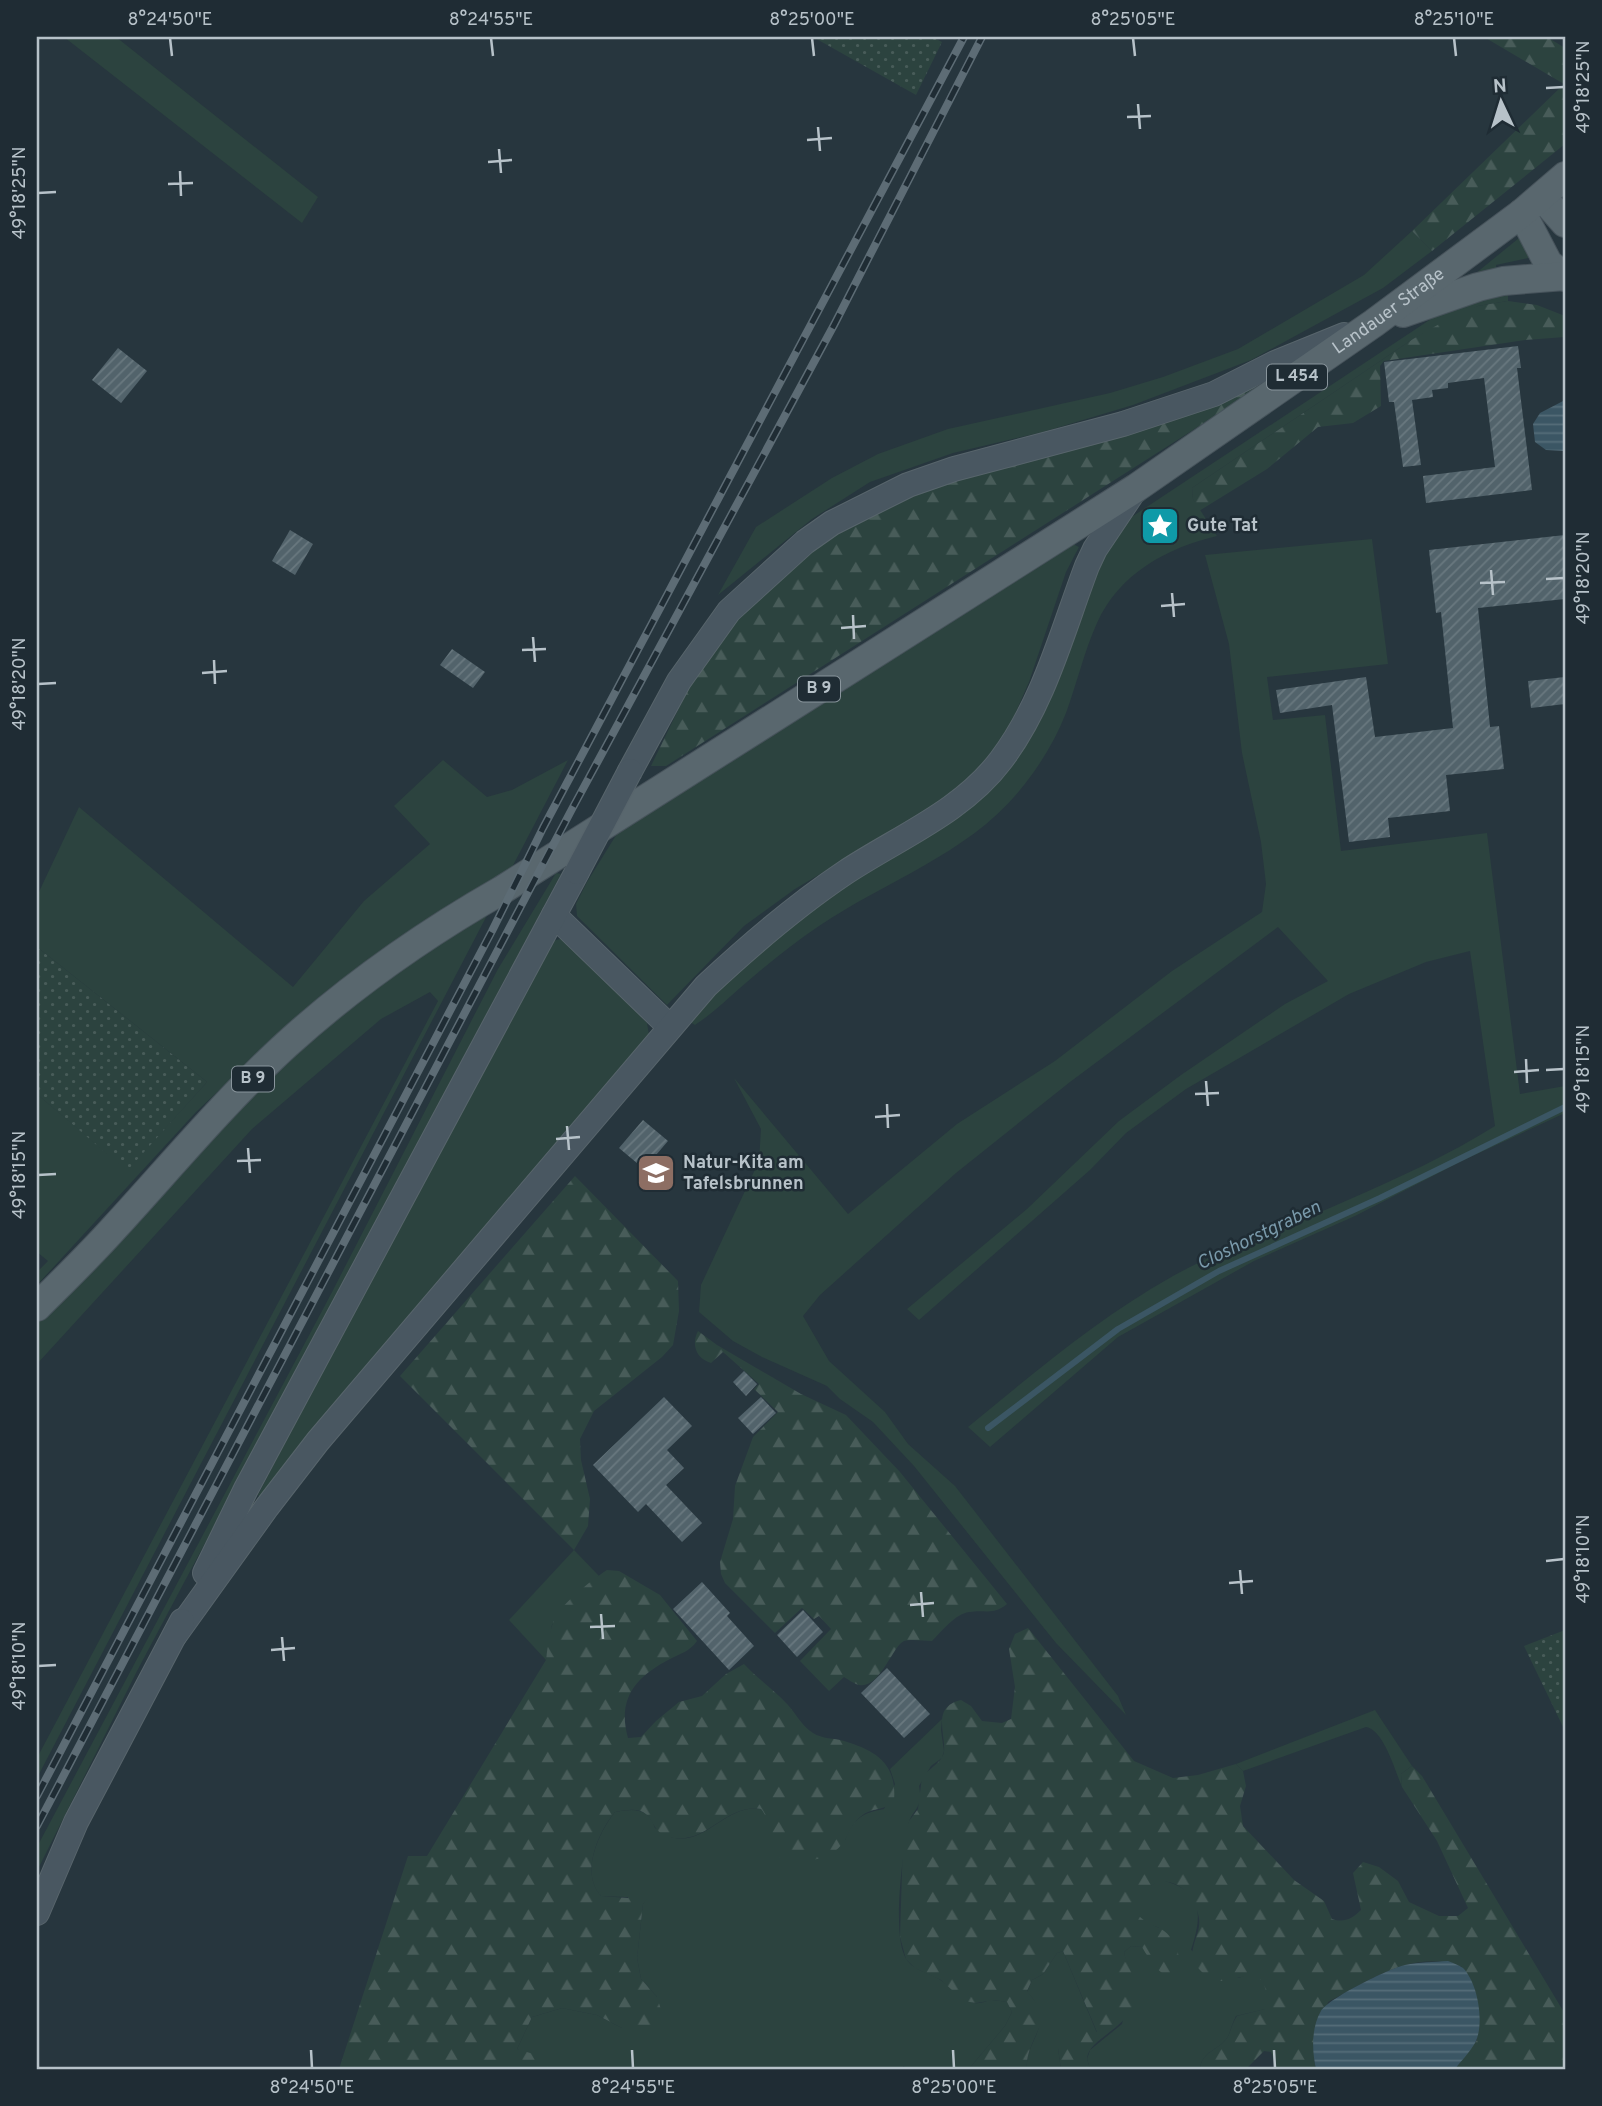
<svg xmlns="http://www.w3.org/2000/svg" width="1602" height="2106" viewBox="0 0 1602 2106" font-family="Overpass,sans-serif">
<style>
.green{fill:#2c433f}
.forest{fill:url(#forest-firs)}
.garden{fill:url(#garden-dots)}
.water{fill:url(#water-rules)}
.lines{fill:none;stroke-linecap:round;stroke-linejoin:round}
.stream{stroke:#3b5664;stroke-width:6}
.building{fill:url(#building-hatch)}
.secondary-casing{stroke:#58656c;stroke-width:26}
.primary-casing{stroke:#47535b;stroke-width:30}
.secondary{stroke:#495761;stroke-width:24}
.primary{stroke:#59676e;stroke-width:28}
.rail-casing{stroke:#5d6c75;stroke-width:8}
.rail{stroke:#1f2c34;stroke-width:5;stroke-dasharray:16;stroke-linecap:butt}
.secondary-bridge-casing{stroke:#58656c;stroke-width:26;stroke-linecap:butt}
.secondary-bridge{stroke:#495761;stroke-width:24}
.ticks{fill:none;stroke:#b7c2c9;stroke-width:2.5}
.labels{text-anchor:middle;dominant-baseline:central;stroke-width:5;stroke-linejoin:round;paint-order:stroke}
.shield{fill:#1f2c34;stroke:#89959c;stroke-width:2}
.shield-label{font-size:16px;font-weight:bold;fill:#b7c2c9}
.street-label{font-size:18px;fill:#b7c2c9;stroke:#1f2c34}
.poi-label{font-size:18px;font-weight:bold;fill:#b7c2c9;stroke:#1f2c34;text-anchor:start}
.water-label{font-size:19px;font-style:italic;fill:#7999aa;stroke:#1f2c34}
.neatline{fill:none;stroke:#b7c2c9;stroke-width:2.5}
.ticks-label{font-size:18px;text-anchor:middle;fill:#b7c2c9}
</style>
<defs>
<pattern id="forest-firs" width="22" height="20" patternUnits="userSpaceOnUse" patternTransform="scale(1.75)"><rect width="22" height="20" fill="#2c433f"/><path d="M5 1l3.5 6h-7zM16 11l3.5 6h-7z" fill="#485c59"/></pattern>
<pattern id="garden-dots" width="8" height="8" patternUnits="userSpaceOnUse" patternTransform="scale(1.75)"><rect width="8" height="8" fill="#2c433f"/><path d="M2 2h.1M6 6h.1" fill="none" stroke="#485c59" stroke-width="1.8" stroke-linecap="round"/></pattern>
<pattern id="water-rules" width="6" height="5" patternUnits="userSpaceOnUse" patternTransform="scale(1.75)"><rect width="6" height="5" fill="#3b5664"/><path d="M0 2.5h6" fill="none" stroke="#556d79"/></pattern>
<pattern id="building-hatch" width="6" height="6" patternUnits="userSpaceOnUse" patternTransform="scale(1.75)"><rect width="6" height="6" fill="#52636b"/><path d="M-1 1l2-2M0 6l6-6M5 7l2-2" fill="none" stroke="#69787f"/></pattern>
</defs>
<rect width="100%" height="100%" fill="#27363e"/>
<!-- green -->
<g class="green">
<path d="M64,37H116L318,197L302,223Z"/>
<path d="M1412,231L1432,251L1383,288L1251,360L1133,405L1043,432L953,453L870,482L812,519L718,595L756,527L832,478L878,454L948,429L1110,393L1163,377L1238,349L1364,275Z"/>
<path d="M1519,238L1533,257L1496,265L1497,275L1470,278Z"/>
<path d="M1508,292V301L1478,306L1413,339L1192,488L1193,499L1217,536C1166,548 1119,574 1097,623C1084,652 1077,683 1066,713C1055,741 1039,767 1020,790C968,854 885,881 819,926C791,945 765,966 740,988C725,1001 712,1014 695,1025L690,1022L754,950L998,779L1097,563L1130,518L1437,315Z"/>
<path d="M1372,539L1388,664L1267,677L1273,720L1325,715L1341,851L1487,833L1520,1094L1565,1086V1113L1462,1161L1355,1216L1254,1261L1118,1337L990,1447L968,1427C1034,1373 1098,1318 1173,1276C1229,1245 1290,1226 1348,1200C1398,1178 1449,1155 1495,1126L1470,951L1426,962L1349,994L1186,1089L1126,1133L1090,1170L919,1320L907,1309L1027,1209L1119,1121L1181,1075L1285,1004L1328,981L1278,927L1070,1082L956,1173L820,1295L803,1316L829,1361L885,1412L908,1444L955,1486L1118,1696L1126,1715L1056,1643L914,1466L873,1422L840,1399L827,1386L762,1357L733,1341L699,1312L701,1285L759,1161L761,1129L734,1078L848,1214L957,1124L1055,1061L1172,971L1262,912L1266,884L1261,842L1242,753L1229,644L1205,555Z"/>
<path d="M1069,542L1079,547L1066,572L1029,682L1008,730L979,769L934,806L795,889L744,926L667,1005L577,916L576,904L587,882L623,824Z"/>
<path d="M443,760L487,797L512,790L568,760L37,1778V1758L438,1001L430,992L381,1019L252,1129L37,1364V1320L294,1020L196,1112L37,1285V1272L48,1261L37,1252V1094L127,1170L207,1082L37,947V896L79,807L293,987L364,901L430,844L394,806Z"/>
<path d="M556,873L561,874L137,1671L37,1871V1847L331,1294L498,969Z"/>
<path d="M563,938L647,1023L649,1035L261,1499L258,1495C353,1309 455,1126 553,941Z"/>
<path d="M574,1550L599,1576L567,1603L552,1625L546,1660L509,1620Z"/>
<path d="M1375,1710L1412,1766L1401,1774L1402,1787C1395,1771 1384,1730 1366,1727L1243,1771L1236,1764Z"/>
<path d="M942,1719L941,1730L944,1751L942,1758L931,1766L919,1786C924,1810 911,1809 908,1826C903,1853 891,1938 907,1960C915,1971 928,1972 939,1979C951,1986 960,2000 975,2003C980,2004 986,2001 991,2000C996,2000 1002,2001 1007,2002L1012,2012L1005,2026L969,2069H905L904,2066L901,2069H559L517,2049L532,2017L562,2008L597,2015L622,2028L657,1997L641,1979L637,1958L643,1904L647,1898L601,1896C580,1874 598,1833 615,1812C634,1808 649,1808 655,1828C661,1831 668,1837 675,1838C707,1844 726,1804 761,1809L767,1816L845,1840C854,1818 862,1813 884,1809L895,1784L890,1769Z"/>
<path d="M1161,1880C1203,1890 1203,1914 1191,1950L1238,1978C1248,1974 1254,1975 1263,1980L1270,2002L1266,2009L1236,2016C1232,2023 1231,2032 1227,2038C1218,2051 1202,2051 1200,2069H1090L1087,2059L1090,2050L1122,2024L1132,1975L1126,1963L1124,1952L1131,1946L1142,1947L1159,1928L1144,1922L1138,1916C1139,1897 1143,1888 1161,1880Z"/>
<path d="M1063,1951L1097,2033L1058,2048L1061,2069H1027C1024,2040 1058,2024 1027,1992L1032,1980L1043,1974L1057,1953Z"/>
</g>
<!-- forest -->
<g class="forest">
<path d="M1484,37H1547L1565,48V144L1432,251L1412,231L1564,84Z"/>
<path d="M1508,301L1537,305L1565,316V337L1525,340L1384,361L1380,366L1381,406L1353,423L1318,427L1267,469L1199,511L1193,499L1192,488L1413,339L1455,315L1478,306Z"/>
<path d="M1258,380L1262,386L666,766H651L698,669L730,626L822,540L922,490Z"/>
<path d="M575,1176L678,1281L679,1311L673,1345L662,1357L594,1411L580,1439L581,1460L590,1499L588,1526L574,1550L400,1376Z"/>
<path d="M698,1331L717,1345L801,1394L846,1415L900,1472L1007,1604C992,1616 986,1609 969,1612C955,1614 942,1631 932,1641C924,1641 912,1639 904,1641C893,1645 880,1689 859,1685C854,1684 848,1679 844,1677L829,1691L800,1661L831,1629L819,1616L814,1619L802,1608L775,1633L725,1583L721,1574L720,1562L733,1519L735,1486L753,1437L778,1412L754,1389L759,1384L723,1352L711,1363C696,1359 691,1344 698,1331Z"/>
<path d="M607,1570L619,1571L660,1595L697,1641C689,1652 681,1653 670,1659C635,1677 617,1699 628,1738L641,1737L656,1721L679,1702L702,1696L726,1674L744,1664C758,1679 774,1690 788,1705C797,1715 801,1725 813,1733C822,1739 834,1738 844,1741C877,1751 897,1764 894,1801C881,1812 876,1807 864,1814C853,1821 851,1829 845,1840C830,1863 805,1862 781,1859C769,1843 773,1823 761,1809C725,1804 708,1843 674,1838C642,1834 663,1801 615,1812C598,1832 580,1874 601,1896L628,1898L632,1892L641,1889L646,1891L648,1898L643,1904L637,1958L641,1979L657,1997L665,2022L654,2034L622,2028L597,2015L562,2008L532,2017L517,2049L553,2060L559,2069H339L408,1856H427L546,1660C548,1646 549,1629 556,1616C564,1602 593,1579 607,1570Z"/>
<path d="M1028,1628L1134,1761L1173,1778L1198,1775L1236,1764L1243,1771L1246,1786L1240,1806L1243,1826L1294,1880L1324,1901L1332,1919C1344,1923 1352,1919 1361,1910L1353,1873L1363,1862L1379,1867L1398,1881L1409,1902L1439,1916H1458L1468,1908L1437,1841L1402,1787L1401,1774L1412,1766L1422,1776L1565,2014V2069H1455L1477,2040L1462,1967C1415,1948 1368,1981 1328,2002L1314,2060L1316,2069H1277L1271,2052L1264,2051L1246,2069H1200C1202,2051 1218,2051 1227,2038C1231,2032 1232,2023 1237,2016L1265,2009L1269,2002L1263,1981C1238,1965 1225,1997 1199,1969C1183,1952 1202,1936 1199,1918C1192,1876 1141,1864 1139,1916C1145,1922 1150,1923 1157,1927C1177,1936 1180,1954 1180,1974L1173,1980C1157,1972 1151,1962 1142,1947L1131,1946L1124,1952C1126,1965 1136,1977 1136,1989C1136,2029 1088,2036 1087,2059C1087,2059 1090,2068 1090,2069H1061L1058,2048L1061,2029L1079,2027L1097,2032L1063,1951L1057,1953L1043,1974L1032,1980L1027,1991L1044,2013C1040,2032 1025,2050 1027,2069H969L1005,2026L1012,2012L1007,2002L994,2000L976,2003L964,2001L941,1980L915,1968L906,1959L900,1937L903,1840L909,1821L918,1809L922,1777C928,1770 943,1761 944,1752C946,1734 931,1707 961,1700L971,1706L982,1721L1002,1723L1011,1719L1015,1687L1009,1649L1015,1634Z"/>
</g>
<!-- garden -->
<g class="garden">
<path d="M813,37H932L942,42L916,95Z"/>
<path d="M37,947L207,1082L127,1171L37,1094Z"/>
<path d="M1565,1630V1731L1524,1646Z"/>
</g>
<!-- water -->
<g class="water">
<path d="M1565,400V451L1546,450L1535,442L1533,424L1540,413Z"/>
<path d="M1448,1961C1453,1963 1459,1965 1463,1968C1478,1983 1485,2024 1475,2043C1470,2052 1461,2061 1455,2069H1316C1312,2051 1311,2028 1321,2011C1329,1998 1388,1969 1405,1965C1419,1962 1434,1962 1448,1961Z"/>
</g>
<g class="lines">
<!-- stream -->
<path class="stream" d="M988,1428L1118,1329L1219,1271L1380,1198L1565,1107"/>
</g>
<!-- building -->
<g class="building">
<path d="M1518,346L1521,368H1517L1532,490L1426,503L1423,476L1495,467L1484,378L1448,383V388L1432,390L1433,397L1412,400L1421,465L1403,467L1394,402H1389L1384,362Z"/>
<path d="M118,348L147,371L121,403L92,380Z"/>
<path d="M290,530L313,544L295,575L272,561Z"/>
<path d="M1565,535V599L1478,608L1490,727L1499,726L1504,769L1446,775L1450,811L1388,818L1390,837L1349,842L1332,705L1280,713L1276,690L1366,677L1375,737L1453,728L1441,612L1436,613L1429,550Z"/>
<path d="M452,649L485,672L473,688L440,665Z"/>
<path d="M1565,677V704L1531,708L1528,681Z"/>
<path d="M643,1120L668,1141L644,1169L619,1148Z"/>
<path d="M744,1371L757,1384L746,1396L733,1382Z"/>
<path d="M664,1397L692,1426L667,1450L684,1468L666,1485L702,1523L682,1542L646,1504L638,1512L593,1465Z"/>
<path d="M761,1397L776,1413L753,1434L738,1418Z"/>
<path d="M702,1582L730,1613L727,1616L754,1646L729,1670L673,1609Z"/>
<path d="M803,1610L823,1632L797,1657L777,1635Z"/>
<path d="M887,1668L930,1714L904,1738L861,1693Z"/>
</g>
<g class="lines">
<!-- secondary casing -->
<g class="secondary-casing">
<g id="secondary">
<path d="M630,771L679,681L729,611L805,542L832,523L908,485L954,469L1123,424L1214,394L1275,363L1344,335"/>
<path d="M554,915L670,1027"/>
<path d="M205,1573L246,1489L577,872"/>
<path d="M175,1635L267,1507L318,1441L706,986C751,944 795,906 846,872C899,837 962,812 1001,760C1044,703 1062,632 1087,566L1095,549L1136,488"/>
<path d="M37,1913L76,1822L182,1621"/>
</g>
</g>
<!-- primary casing -->
<g class="primary-casing">
<g id="primary">
<path d="M1542,197L1565,223"/>
<path d="M1522,213L1548,263L1565,277"/>
<path d="M1403,313L1478,287L1503,281L1565,276"/>
<path id="s1" d="M37,1307C63,1281 90,1255 115,1227C171,1166 225,1101 286,1045C352,985 425,934 502,890L1136,488L1374,323L1522,213L1565,176"/>
</g>
</g>
<!-- secondary -->
<use href="#secondary" class="secondary"/>
<!-- primary -->
<use href="#primary" class="primary"/>
<!-- rail casing -->
<g class="rail-casing">
<g id="rail">
<path d="M37,1796L492,931L543,828L964,37"/>
<path d="M37,1826L572,809L834,325L982,37"/>
</g>
</g>
<!-- rail -->
<use href="#rail" class="rail"/>
<!-- secondary-bridge casing -->
<g class="secondary-bridge-casing">
<path id="secondary-bridge" d="M577,872L630,771"/>
</g>
<!-- secondary-bridge -->
<use href="#secondary-bridge" class="secondary-bridge"/>
</g>
<!-- ticks -->
<path class="ticks" d="M170,38L172,56M491,38L493,56M812,38L814,56M1133,38L1135,56M1454,38L1456,56M1546,88L1564,87M1138,104L1140,129M1127,117L1151,116M818,127L820,151M807,140L832,138M499,149L501,173M488,162L512,160M180,171L181,196M168,184L193,183M38,193L56,192M1491,570L1493,595M1546,579L1564,578M1480,583L1505,582M1172,593L1174,617M1161,606L1185,604M853,615L854,639M841,628L866,626M533,637L535,662M522,650L546,649M214,660L215,684M202,673L227,671M38,684L56,683M1526,1059L1527,1083M1546,1070L1564,1069M1514,1072L1539,1070M1206,1081L1208,1106M1195,1094L1219,1093M887,1104L888,1128M875,1117L900,1115M567,1126L569,1150M556,1139L580,1137M248,1148L250,1173M237,1161L261,1160M38,1175L56,1174M1546,1561L1564,1559M1240,1570L1242,1594M1229,1583L1253,1581M921,1592L923,1617M910,1605L934,1603M601,1614L603,1639M590,1627L615,1626M282,1637L284,1661M271,1650L295,1648M38,1666L56,1665M311,2050L312,2068M632,2050L633,2068M953,2050L954,2068M1274,2050L1275,2068"/>
<!-- icons -->
<defs>
<g id="sight-square" transform="scale(2.0125)"><rect x="-9" y="-9" width="18" height="18" rx="4" fill="#0f9aa8" stroke="#1f2c34"/><path d="M0-6L1.8-2.2L6-1.7L2.9 1.2L3.7 5.4L0 3.3L-3.7 5.4L-2.9 1.2L-6-1.7L-1.8-2.2Z" fill="#fff"/></g>
<g id="school-square" transform="scale(2.0125)"><rect x="-9" y="-9" width="18" height="18" rx="4" fill="#8d6e63" stroke="#1f2c34"/><path d="M0-5L7-2L0 1L-7-2ZM-4 1L0 2.5L4 1V4Q0 6-4 4Z" fill="#fff"/></g>
</defs>
<g fill-rule="evenodd">
<use href="#sight-square" x="1160" y="526"/>
<use href="#school-square" x="656" y="1173"/>
</g>
<g class="labels">
<!-- shield labels -->
<g class="shield">
<rect x="1267" y="364.5" width="60" height="25" rx="5"/>
<rect x="798" y="676.5" width="42" height="25" rx="5"/>
<rect x="232" y="1066.5" width="42" height="25" rx="5"/>
</g>
<g class="shield-label">
<text x="1297" y="377">L 454</text>
<text x="819" y="689">B 9</text>
<text x="253" y="1079">B 9</text>
</g>
<!-- street labels -->
<g class="street-label">
<text stroke="none"><textPath href="#s1" startOffset="1687">Landauer Straße</textPath></text>
</g>
<!-- poi labels -->
<g class="poi-label">
<text x="1187" y="526">Gute Tat</text>
<text x="683" y="1163">Natur-Kita am<tspan x="683" dy="21">Tafelsbrunnen</tspan></text>
</g>
<!-- water labels -->
<g class="water-label">
<text transform="translate(1259 1236) rotate(-26)">Closhorstgraben</text>
</g>
</g>
<!-- border -->
<rect width="1602" height="2106" fill="none" stroke="#1f2c34" stroke-width="77"/>
<!-- north arrow -->
<g transform="translate(1501 102) rotate(356)" stroke="#1f2c34" stroke-width="5" paint-order="stroke">
<path d="M0-5L12 26L0 18L-12 26Z" fill="#b7c2c9"/>
<text y="-10" font-size="19" font-weight="bold" text-anchor="middle" fill="#b7c2c9">N</text>
</g>
<rect x="38" y="38" width="1526" height="2030" class="neatline"/>
<g class="ticks-label">
<text x="170" y="25">8°24'50"E</text>
<text x="491" y="25">8°24'55"E</text>
<text x="812" y="25">8°25'00"E</text>
<text x="1133" y="25">8°25'05"E</text>
<text x="1454" y="25">8°25'10"E</text>
<text transform="translate(1583 87) rotate(-90)" y="6">49°18'25"N</text>
<text transform="translate(19 193) rotate(-90)" y="6">49°18'25"N</text>
<text transform="translate(1583 578) rotate(-90)" y="6">49°18'20"N</text>
<text transform="translate(19 684) rotate(-90)" y="6">49°18'20"N</text>
<text transform="translate(1583 1069) rotate(-90)" y="6">49°18'15"N</text>
<text transform="translate(19 1175) rotate(-90)" y="6">49°18'15"N</text>
<text transform="translate(1583 1559) rotate(-90)" y="6">49°18'10"N</text>
<text transform="translate(19 1666) rotate(-90)" y="6">49°18'10"N</text>
<text x="312" y="2093">8°24'50"E</text>
<text x="633" y="2093">8°24'55"E</text>
<text x="954" y="2093">8°25'00"E</text>
<text x="1275" y="2093">8°25'05"E</text>
</g>
</svg>
